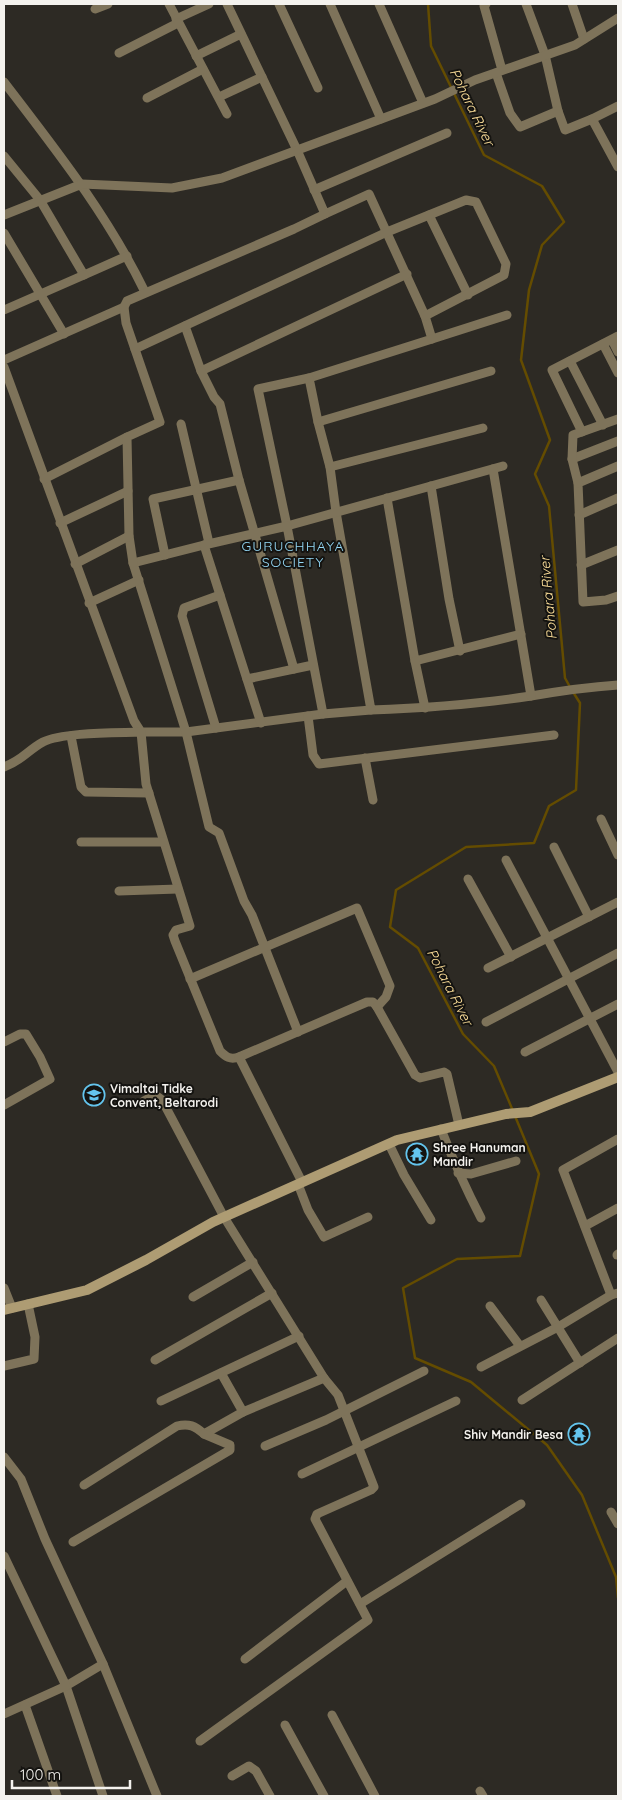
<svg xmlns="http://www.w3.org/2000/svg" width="622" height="1800" viewBox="0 0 622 1800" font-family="Quicksand,sans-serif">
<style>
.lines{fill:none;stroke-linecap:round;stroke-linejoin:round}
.stream{stroke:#644c00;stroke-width:2.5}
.street{stroke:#7e735a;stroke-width:9}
.secondary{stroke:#ae9c73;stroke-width:10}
.labels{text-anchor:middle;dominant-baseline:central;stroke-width:4;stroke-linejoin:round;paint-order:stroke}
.poi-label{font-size:12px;font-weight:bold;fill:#f4f2ee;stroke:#141310;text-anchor:start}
.water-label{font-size:14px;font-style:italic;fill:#ffe19b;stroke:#141310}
.neighbourhood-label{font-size:14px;letter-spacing:1px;fill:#95d9f7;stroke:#141310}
</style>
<rect width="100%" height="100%" fill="#2d2a24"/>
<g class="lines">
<!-- stream -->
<g class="stream">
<path d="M428,4L431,46L484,155L542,186L564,222L542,245L529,290L521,360L550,440L535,474L549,506L565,678L570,687"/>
<path d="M513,1111L494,1066L463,1034L418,948L390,927L396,890L466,847L534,843L549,806L576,790L580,703L573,692"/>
<path d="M515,1116L539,1174L520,1256L457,1259L403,1288L415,1358L471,1382L547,1445L582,1495L616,1577L618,1598"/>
</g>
<!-- street -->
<g class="street">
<path d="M169,4L227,114"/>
<path d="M227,4L297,150L325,214L369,194L425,316L432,339L309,378L318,422L330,467L336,512L371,710C425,708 478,704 531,696C560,691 589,687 618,685"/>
<path d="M279,4L318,88"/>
<path d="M330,4L381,119"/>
<path d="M379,4L423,103"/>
<path d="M486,4L484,6L502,70"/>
<path d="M526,4L545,55L558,111"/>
<path d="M572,4L584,39"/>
<path d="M95,9L108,4"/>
<path d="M176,19L209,4"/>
<path d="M119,53L178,23"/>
<path d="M196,56L241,34"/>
<path d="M496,73L510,113L520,127L558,111L565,130L592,119L618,106"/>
<path d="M4,82C56,150 107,214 145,292"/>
<path d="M219,97L262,77"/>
<path d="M147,98L203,69"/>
<path d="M592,119L618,167"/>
<path d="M4,156L40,200L84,275L127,256"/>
<path d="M314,190L447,133"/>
<path d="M4,215L82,184L172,188L222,178L435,99L475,80L575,45L618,18"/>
<path d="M429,215L468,295"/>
<path d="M4,233L64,334"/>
<path d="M4,310L84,275"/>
<path d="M185,326L201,371L407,274"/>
<path d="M432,339L507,315"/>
<path d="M612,340L618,352"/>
<path d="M603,344L618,373"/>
<path d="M135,349L387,232L466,200L476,202L506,264L504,275L425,316"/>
<path d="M4,360L124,307"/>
<path d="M570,361L603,425"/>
<path d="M4,367L134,721L141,732H186L323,714L371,710"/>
<path d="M201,371L214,397L220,404L239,480L294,669"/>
<path d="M309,378L258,389L287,526L503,466"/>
<path d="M318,422L491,371"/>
<path d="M181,424L209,543"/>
<path d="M582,432L552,370L618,336"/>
<path d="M572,459L618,441"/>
<path d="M618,466L578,483L583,602L606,600L618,596"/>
<path d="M330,467L483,428"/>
<path d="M493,469L531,696"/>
<path d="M44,479L127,437"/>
<path d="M578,483L572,459L573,435L618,419"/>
<path d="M431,486L449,599L460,651"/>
<path d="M387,498L415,661L521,634"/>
<path d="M579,515L618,498"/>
<path d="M60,523L128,491"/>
<path d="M204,545L133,563L186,732L209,827L219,833L244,901L252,915L298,1032"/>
<path d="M165,555L153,499L239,480"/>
<path d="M133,563L129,536L127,437L160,422L126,323L124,307L127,301L294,229L325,214"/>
<path d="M75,564L129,536"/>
<path d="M581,565L618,550"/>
<path d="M89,603L139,580"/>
<path d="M415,661L425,708"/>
<path d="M247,679L313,665"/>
<path d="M308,716L313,755L319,764L554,735"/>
<path d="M261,723L204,545L287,526L323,714"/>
<path d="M216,728L182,616L184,608L220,595"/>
<path d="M71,736L81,787L86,792L149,793"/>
<path d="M365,758L373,800"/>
<path d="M4,767C23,760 28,750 43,742C63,732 117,733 141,732L146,784L190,926L176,930L173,935L175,941L220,1051C226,1057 230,1060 239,1057L367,1002H373L377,1007L415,1075L420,1078L444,1072L447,1074L459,1125"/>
<path d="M601,819L618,855"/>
<path d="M81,842H163"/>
<path d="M554,847L589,917"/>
<path d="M506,860L618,1072"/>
<path d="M468,879L511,957"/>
<path d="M119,891L178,889"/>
<path d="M488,968L618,902"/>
<path d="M190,979L357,908L390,986L386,997L377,1007"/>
<path d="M486,1022L618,953"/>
<path d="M4,1042L20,1034H26L40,1057L50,1079L4,1105"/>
<path d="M525,1052L618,1004"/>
<path d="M239,1057L302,1182"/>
<path d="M144,1101L155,1095L162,1100L224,1217L324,1378L338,1395L374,1487L371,1490L317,1514L315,1519L368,1620L200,1741"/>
<path d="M441,1129C453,1160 466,1189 481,1218"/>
<path d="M389,1144L404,1175L431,1220"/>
<path d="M458,1173L471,1174L516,1161"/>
<path d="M298,1184L308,1210L324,1237L368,1217"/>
<path d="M585,1226L618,1208"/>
<path d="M617,1255L618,1254"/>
<path d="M4,1288L12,1308"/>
<path d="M611,1295L563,1170L618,1139"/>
<path d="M193,1297L253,1262"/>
<path d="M541,1300L580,1363"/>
<path d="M490,1306L520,1346"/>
<path d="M155,1360L272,1293"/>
<path d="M4,1366L34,1359L35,1337L28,1304"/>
<path d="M481,1367L558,1327L611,1295L618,1293"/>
<path d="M221,1373L243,1412"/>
<path d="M522,1400L618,1338"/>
<path d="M161,1401L299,1336"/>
<path d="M265,1446L326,1420L424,1371"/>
<path d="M4,1457L21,1479L45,1539L103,1664L66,1686L103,1796"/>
<path d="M302,1474L456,1401"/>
<path d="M84,1485L177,1426C189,1423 195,1426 204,1434L243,1412L324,1378"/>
<path d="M611,1512L618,1524"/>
<path d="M73,1542L230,1450V1445L204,1434"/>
<path d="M4,1556L66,1686L4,1714"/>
<path d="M360,1604L521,1504"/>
<path d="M245,1659L347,1581"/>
<path d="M103,1664L157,1796"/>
<path d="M25,1705L57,1796"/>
<path d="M332,1715L375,1796"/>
<path d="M285,1725L324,1796"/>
<path d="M232,1776L249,1766L256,1771L270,1796"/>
<path d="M480,1791L483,1796"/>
</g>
<!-- secondary -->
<path class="secondary" d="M4,1310L87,1290L146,1260L213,1222L397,1140L506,1114L530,1112L618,1077"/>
</g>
<!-- icons -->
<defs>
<g id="school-ring" transform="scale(1.125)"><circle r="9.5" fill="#141310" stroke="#64c5ee" stroke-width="1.5"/><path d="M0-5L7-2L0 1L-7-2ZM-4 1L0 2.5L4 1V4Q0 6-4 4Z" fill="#64c5ee"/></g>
<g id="temple-ring" transform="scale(1.125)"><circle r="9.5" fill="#141310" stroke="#64c5ee" stroke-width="1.5"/><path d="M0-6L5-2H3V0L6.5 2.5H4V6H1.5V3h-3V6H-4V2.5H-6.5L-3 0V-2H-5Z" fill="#64c5ee"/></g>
</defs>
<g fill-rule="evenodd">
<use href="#school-ring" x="94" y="1095"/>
<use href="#temple-ring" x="417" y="1154"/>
<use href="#temple-ring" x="579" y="1434"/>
</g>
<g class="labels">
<!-- poi labels -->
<g class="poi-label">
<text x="110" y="1088">Vimaltai Tidke<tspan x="110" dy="14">Convent, Beltarodi</tspan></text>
<text x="433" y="1147">Shree Hanuman<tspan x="433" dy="14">Mandir</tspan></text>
<text x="563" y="1434" text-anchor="end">Shiv Mandir Besa</text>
</g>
<!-- water labels -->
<g class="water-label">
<text transform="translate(472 107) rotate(64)">Pohara River</text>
<text transform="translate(548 598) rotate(-95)">Pohara River</text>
<text transform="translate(450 987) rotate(63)">Pohara River</text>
</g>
<!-- neighbourhood labels -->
<g class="neighbourhood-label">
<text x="293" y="546">GURUCHHAYA<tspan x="293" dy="16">SOCIETY</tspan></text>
</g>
</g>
<!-- border -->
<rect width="622" height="1800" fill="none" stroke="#f4f2ee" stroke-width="10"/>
<!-- scale -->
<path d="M12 1780v8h118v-8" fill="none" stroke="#f4f2ee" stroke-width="2.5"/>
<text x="20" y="1780" font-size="15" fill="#f4f2ee" stroke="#141310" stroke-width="4" paint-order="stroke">100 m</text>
</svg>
